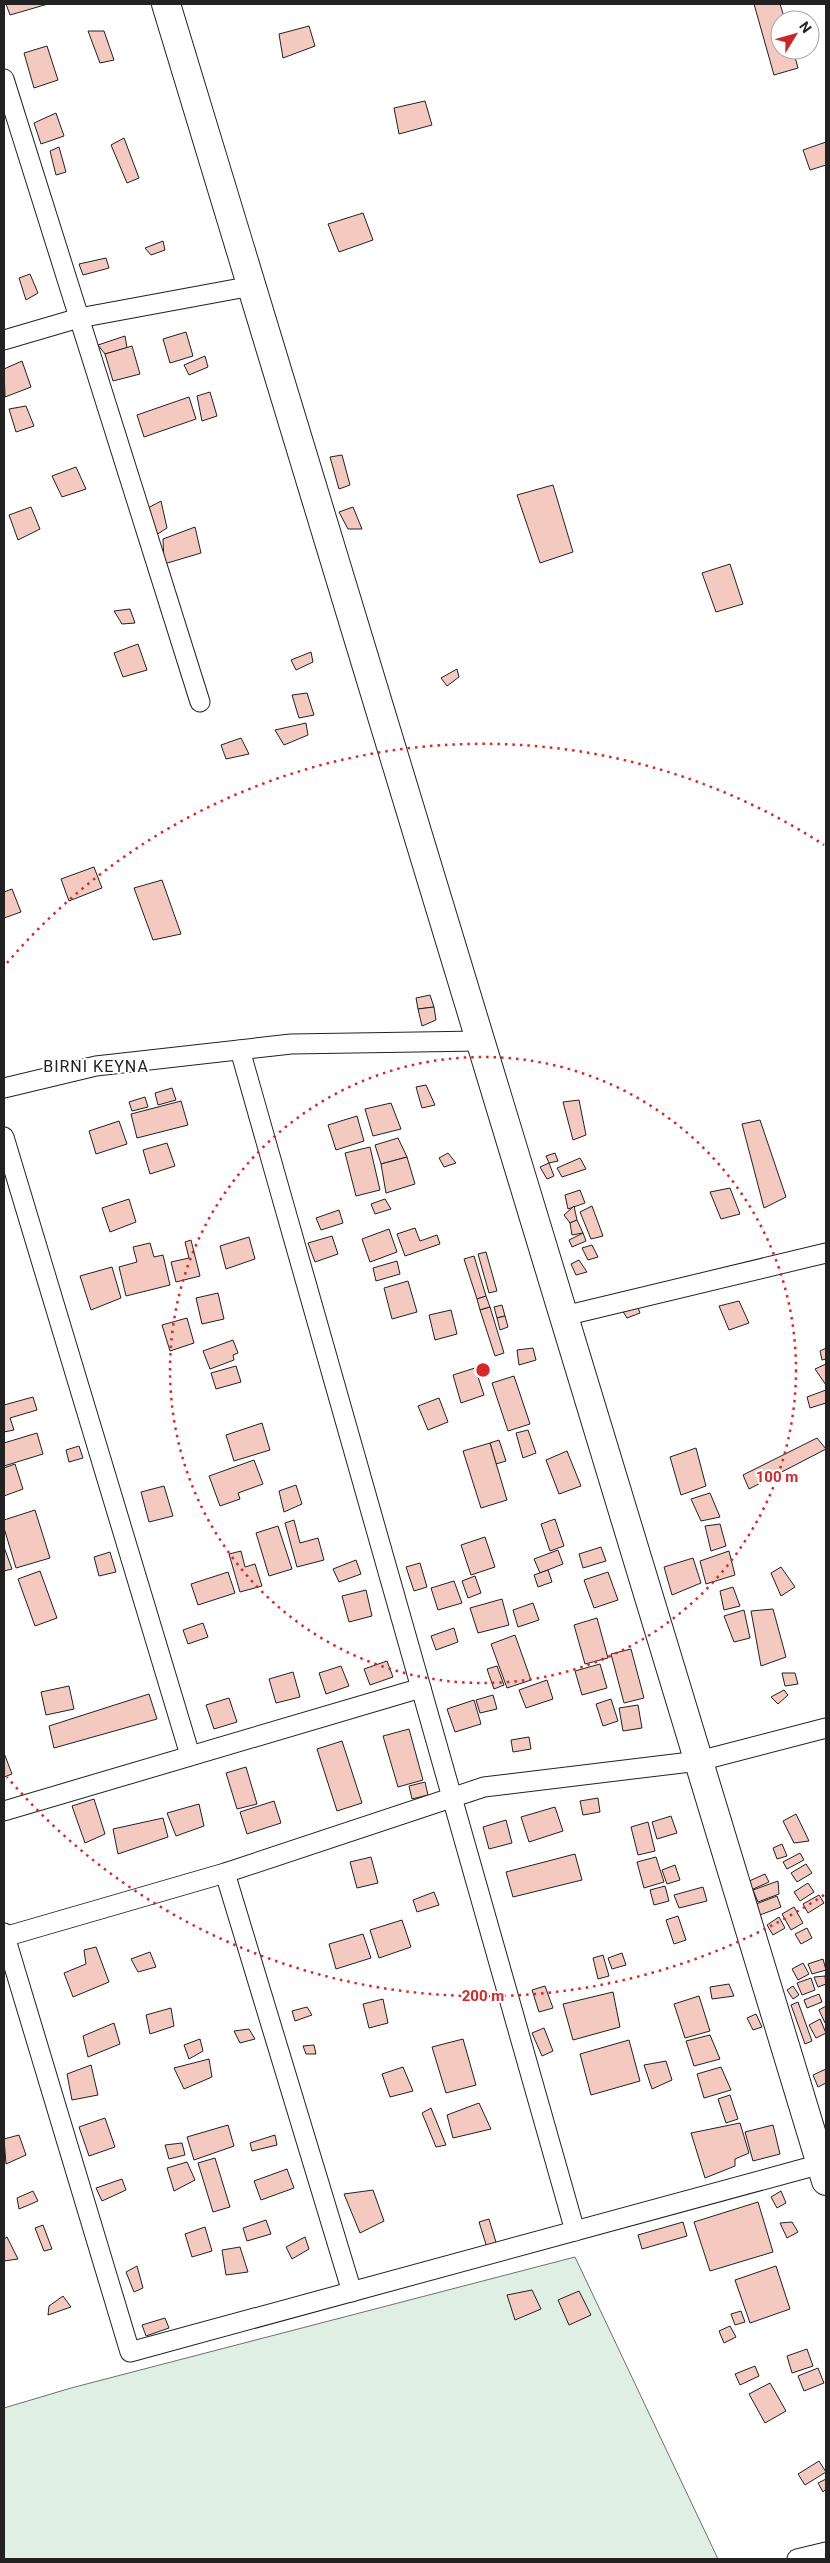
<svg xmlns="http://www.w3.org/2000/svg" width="830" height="2563" viewBox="0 0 830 2563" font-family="Roboto,sans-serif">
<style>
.green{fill:#e0efe3;stroke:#6f6f6f}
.building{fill:#f3c9c0;stroke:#222}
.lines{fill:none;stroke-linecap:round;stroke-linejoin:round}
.street-casing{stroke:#222;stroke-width:21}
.highway-casing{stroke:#222;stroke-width:30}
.street{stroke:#fff;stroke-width:19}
.highway{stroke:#fff;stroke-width:28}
.ring{fill:none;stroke:#d62828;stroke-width:2.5;stroke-dasharray:2.5 5}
.labels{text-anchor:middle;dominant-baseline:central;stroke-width:4;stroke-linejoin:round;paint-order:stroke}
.quarter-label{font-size:16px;letter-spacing:1px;fill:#222;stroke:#fff}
.centre{fill:#d62828;stroke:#fff;stroke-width:2.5}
.ring-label{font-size:15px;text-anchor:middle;font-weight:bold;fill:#d62828;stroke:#fff;stroke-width:4;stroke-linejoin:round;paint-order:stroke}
</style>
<rect width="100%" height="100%" fill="#fff"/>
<!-- green -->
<path class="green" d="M575,2257L718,2559H4V2408L71,2388Z"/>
<!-- building -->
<g class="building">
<path d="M6,4H48L10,15Z"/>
<path d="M754,4H780L785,20H780V50H793L798,68L774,75Z"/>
<path d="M309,26L315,46L283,58L279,34Z"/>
<path d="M88,31H104L114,60L100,63Z"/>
<path d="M47,46L58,80L34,88L24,53Z"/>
<path d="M425,101L432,125L399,134L394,108Z"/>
<path d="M56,113L64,136L41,144L34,123Z"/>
<path d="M124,138L139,178L127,183L111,145Z"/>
<path d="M826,142V165L810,170L803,150Z"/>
<path d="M59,147L66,172L56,175L50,151Z"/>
<path d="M363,213L373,240L339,252L328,224Z"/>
<path d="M163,241L165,250L151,255L145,248Z"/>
<path d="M106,258L109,268L83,275L79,264Z"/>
<path d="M30,274L38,293L26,300L19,278Z"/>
<path d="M186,332L193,356L170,363L163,339Z"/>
<path d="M125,336L127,348L105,354L98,345Z"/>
<path d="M132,346L140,374L113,381L105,354Z"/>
<path d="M205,356L208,367L189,375L184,365Z"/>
<path d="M22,361L31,387L5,397L4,369Z"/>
<path d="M210,392L217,416L202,421L197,396Z"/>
<path d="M189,397L196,419L144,437L137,415Z"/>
<path d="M26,406L34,426L16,432L9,409Z"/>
<path d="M342,455L350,485L339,489L330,457Z"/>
<path d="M76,467L86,489L62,497L52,476Z"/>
<path d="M553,485L573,552L540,563L517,495Z"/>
<path d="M161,501L167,528L153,537L148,508Z"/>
<path d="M31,507L40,529L18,540L9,515Z"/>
<path d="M353,507L362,529H348L339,512Z"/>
<path d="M195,527L201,553L164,564L163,539Z"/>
<path d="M730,564L743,604L716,612L702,573Z"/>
<path d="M130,609L135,623L122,624L114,611Z"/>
<path d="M138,644L147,670L123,677L114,653Z"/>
<path d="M311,652L313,662L296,670L291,660Z"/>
<path d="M457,669L459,677L447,686L441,678Z"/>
<path d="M307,693L314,715L299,718L292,695Z"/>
<path d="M306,723L308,735L284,745L275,730Z"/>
<path d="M241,738L249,754L226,759L221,745Z"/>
<path d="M94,867L102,888L69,901L61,879Z"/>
<path d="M162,880L181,934L153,940L134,888Z"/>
<path d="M12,889L21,912L4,918V892Z"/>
<path d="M430,995L434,1007L418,1009L416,998Z"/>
<path d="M434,1007L436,1020L422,1026L418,1009Z"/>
<path d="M426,1085L435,1105L422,1108L416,1087Z"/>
<path d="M172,1088L176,1100L158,1105L155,1093Z"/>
<path d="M145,1097L148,1107L132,1111L129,1102Z"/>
<path d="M579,1100L586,1135L573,1140L563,1102Z"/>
<path d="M181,1101L188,1125L137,1138L131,1114Z"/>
<path d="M391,1103L401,1129L373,1136L365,1109Z"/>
<path d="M357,1116L364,1141L336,1150L328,1125Z"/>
<path d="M760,1120L786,1197L764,1208L742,1124Z"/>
<path d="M119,1121L127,1144L96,1154L89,1131Z"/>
<path d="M398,1138L407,1157L381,1164L375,1145Z"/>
<path d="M167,1143L175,1166L150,1174L143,1150Z"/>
<path d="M370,1147L380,1190L356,1196L345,1153Z"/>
<path d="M448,1153L456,1163L444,1167L439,1158Z"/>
<path d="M555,1153L558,1161L549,1163L546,1156Z"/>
<path d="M407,1157L415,1184L386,1193L381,1164Z"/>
<path d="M580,1158L586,1169L562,1177L557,1168Z"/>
<path d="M549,1163L554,1176L547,1179L540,1167Z"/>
<path d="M730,1188L740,1214L721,1219L710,1192Z"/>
<path d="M580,1190L585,1203L568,1209L565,1195Z"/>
<path d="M129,1199L136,1222L110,1232L102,1208Z"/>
<path d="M385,1199L391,1209L375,1214L371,1204Z"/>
<path d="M574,1206L577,1220L570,1223L564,1215Z"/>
<path d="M592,1206L603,1236L591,1239L580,1212Z"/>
<path d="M339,1210L343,1223L321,1230L316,1218Z"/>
<path d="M577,1220L583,1233L572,1235L570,1223Z"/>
<path d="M415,1228L420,1241L437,1235L440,1244L405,1256L397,1234Z"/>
<path d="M389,1229L397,1252L370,1262L362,1239Z"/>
<path d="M583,1233L586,1241L572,1247L569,1240Z"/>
<path d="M332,1236L338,1254L315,1262L308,1243Z"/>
<path d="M249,1237L255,1259L226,1269L220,1246Z"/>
<path d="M191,1240L200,1276L176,1282L171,1262L189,1258L185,1242Z"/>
<path d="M150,1243L154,1257L163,1255L170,1285L126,1296L119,1267L137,1262L133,1247Z"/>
<path d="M592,1245L598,1257L588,1260L582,1248Z"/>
<path d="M486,1252L497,1291L489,1293L478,1254Z"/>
<path d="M474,1256L486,1296L477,1299L464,1259Z"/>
<path d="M579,1260L587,1272L576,1275L571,1264Z"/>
<path d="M397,1261L400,1274L376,1281L373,1268Z"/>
<path d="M112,1267L121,1298L91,1310L80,1276Z"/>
<path d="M408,1281L417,1312L392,1319L384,1288Z"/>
<path d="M218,1293L224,1319L202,1324L196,1298Z"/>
<path d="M486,1296L490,1307L480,1310L477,1299Z"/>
<path d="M739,1301L749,1323L729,1330L719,1306Z"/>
<path d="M502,1305L505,1316L497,1318L494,1307Z"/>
<path d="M637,1305L640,1313L627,1318L622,1310Z"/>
<path d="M490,1307L504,1353L495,1356L480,1310Z"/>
<path d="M451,1310L457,1334L435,1340L429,1315Z"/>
<path d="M505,1316L508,1327L500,1330L497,1318Z"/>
<path d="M187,1318L194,1343L170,1351L162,1325Z"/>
<path d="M233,1340L238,1353L233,1355L234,1360L210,1369L203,1351Z"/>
<path d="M533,1348L536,1360L519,1365L517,1350Z"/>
<path d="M826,1348V1359L822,1360L820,1351Z"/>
<path d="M826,1364V1385L815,1369Z"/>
<path d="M236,1366L241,1382L216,1389L211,1373Z"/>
<path d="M475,1368L484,1395L461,1403L453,1375Z"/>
<path d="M514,1376L530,1424L508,1431L492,1383Z"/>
<path d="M826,1390V1403L810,1408L807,1397Z"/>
<path d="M33,1397L37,1410L10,1418L14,1430L4,1432V1405Z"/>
<path d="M439,1398L448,1422L428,1430L418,1406Z"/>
<path d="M262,1423L270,1450L234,1461L226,1435Z"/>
<path d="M528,1430L536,1453L523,1458L516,1433Z"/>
<path d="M37,1433L43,1454L4,1466V1443Z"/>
<path d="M817,1438L826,1449L749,1489L743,1475Z"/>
<path d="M499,1440L506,1461L496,1464L490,1443Z"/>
<path d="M490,1443L507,1500L481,1508L463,1451Z"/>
<path d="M79,1446L83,1458L69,1462L66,1450Z"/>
<path d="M696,1448L706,1486L681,1495L670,1457Z"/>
<path d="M567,1451L581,1486L559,1494L546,1460Z"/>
<path d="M254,1460L263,1484L238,1493L240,1499L220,1506L209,1476Z"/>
<path d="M15,1464L23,1489L4,1496V1468Z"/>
<path d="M296,1485L302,1504L284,1512L279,1491Z"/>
<path d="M164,1486L173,1516L149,1522L141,1492Z"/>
<path d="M710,1493L720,1517L701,1521L691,1499Z"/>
<path d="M35,1510L50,1558L16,1568L4,1528V1520Z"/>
<path d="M555,1519L564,1546L550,1551L541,1524Z"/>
<path d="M294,1520L300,1543L318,1538L324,1560L297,1567L285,1523Z"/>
<path d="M720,1524L726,1546L711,1551L705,1526Z"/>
<path d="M278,1526L292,1569L269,1576L256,1533Z"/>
<path d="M485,1537L495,1567L471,1575L461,1545Z"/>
<path d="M4,1547L12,1569L4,1571Z"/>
<path d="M601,1547L606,1561L583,1568L579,1554Z"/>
<path d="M558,1550L563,1564L540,1573L534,1559Z"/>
<path d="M241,1551L245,1567L255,1564L262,1586L240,1592L229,1554Z"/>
<path d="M729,1551L735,1575L706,1584L700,1561Z"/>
<path d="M110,1552L116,1572L99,1576L94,1557Z"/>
<path d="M693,1558L701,1583L672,1595L664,1567Z"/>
<path d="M356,1560L361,1574L339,1582L333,1569Z"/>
<path d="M420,1563L427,1587L414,1591L406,1567Z"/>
<path d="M781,1567L795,1587L781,1596L771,1573Z"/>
<path d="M548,1570L552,1582L538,1587L534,1575Z"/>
<path d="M40,1571L57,1618L35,1626L18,1579Z"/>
<path d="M228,1572L235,1593L198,1605L191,1584Z"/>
<path d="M608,1572L618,1600L594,1608L584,1580Z"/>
<path d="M475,1576L481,1593L468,1598L462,1581Z"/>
<path d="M454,1581L462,1603L438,1610L431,1588Z"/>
<path d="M733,1587L740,1606L724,1610L720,1591Z"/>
<path d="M366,1590L372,1616L349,1622L342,1596Z"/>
<path d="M502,1599L509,1625L478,1633L470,1608Z"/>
<path d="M533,1603L539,1620L518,1627L513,1610Z"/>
<path d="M773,1609L786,1657L761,1666L751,1611Z"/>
<path d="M744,1610L750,1638L734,1642L724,1616Z"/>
<path d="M597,1618L608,1658L585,1664L574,1625Z"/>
<path d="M203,1623L208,1637L188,1644L183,1630Z"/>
<path d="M454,1628L458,1642L436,1650L431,1636Z"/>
<path d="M515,1635L531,1680L507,1688L491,1644Z"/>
<path d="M631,1649L644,1698L624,1703L611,1654Z"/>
<path d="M387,1661L393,1677L370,1685L364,1669Z"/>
<path d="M600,1664L607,1688L582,1695L575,1671Z"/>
<path d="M341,1666L349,1686L326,1694L319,1673Z"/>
<path d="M497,1666L504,1685L494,1689L487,1669Z"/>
<path d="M293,1672L300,1697L276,1703L269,1679Z"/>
<path d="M782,1673H795L798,1684L785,1686Z"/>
<path d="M547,1680L553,1699L526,1708L519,1690Z"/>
<path d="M69,1686L74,1709L46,1715L41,1692Z"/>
<path d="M784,1690L788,1695L778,1704L771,1697Z"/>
<path d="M149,1694L157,1719L54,1748L49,1726Z"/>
<path d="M493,1695L497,1709L480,1713L476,1700Z"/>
<path d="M229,1698L237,1722L214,1729L206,1705Z"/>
<path d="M611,1699L618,1721L603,1726L596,1704Z"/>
<path d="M474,1700L481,1724L455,1732L447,1709Z"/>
<path d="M638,1705L642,1728L623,1731L619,1708Z"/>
<path d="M409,1729L423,1780L398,1787L383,1736Z"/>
<path d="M529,1737L531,1749L513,1752L511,1740Z"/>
<path d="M342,1741L362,1803L337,1811L317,1749Z"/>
<path d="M4,1753L12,1774L4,1777Z"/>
<path d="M246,1767L257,1804L237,1809L226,1773Z"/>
<path d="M425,1782L428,1795L412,1799L409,1786Z"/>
<path d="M598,1798L600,1812L583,1815L580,1801Z"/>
<path d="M94,1799L105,1834L85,1843L72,1806Z"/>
<path d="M274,1801L281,1823L247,1834L240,1812Z"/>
<path d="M199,1804L204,1826L176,1836L167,1813Z"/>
<path d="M555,1807L563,1831L529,1842L521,1817Z"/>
<path d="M796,1814L809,1841L794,1843L783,1821Z"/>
<path d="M671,1816L677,1833L657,1839L652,1822Z"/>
<path d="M163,1818L168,1837L118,1854L113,1829Z"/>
<path d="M506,1820L512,1843L489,1849L483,1827Z"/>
<path d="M648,1822L655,1851L638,1855L631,1827Z"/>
<path d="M782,1844L787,1856L777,1859L773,1848Z"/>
<path d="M800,1853L804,1860L787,1869L783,1862Z"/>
<path d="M575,1854L582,1880L513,1897L506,1872Z"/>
<path d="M371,1857L378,1883L357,1888L350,1862Z"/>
<path d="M656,1857L664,1882L644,1888L637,1862Z"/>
<path d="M806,1864L812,1873L797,1882L791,1873Z"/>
<path d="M675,1865L680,1880L667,1884L662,1870Z"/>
<path d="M765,1874L769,1882L751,1890L747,1882Z"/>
<path d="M778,1881L779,1894L758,1902L753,1890Z"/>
<path d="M808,1883L814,1892L800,1901L794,1892Z"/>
<path d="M665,1886L669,1901L654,1905L650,1890Z"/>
<path d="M703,1887L707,1901L679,1908L674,1895Z"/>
<path d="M434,1892L439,1905L417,1912L413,1900Z"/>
<path d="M819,1895L824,1903L808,1913L803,1904Z"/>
<path d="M777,1896L781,1907L760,1915L756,1904Z"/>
<path d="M794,1907L803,1923L791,1930L782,1914Z"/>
<path d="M678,1916L686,1940L674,1944L666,1920Z"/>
<path d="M779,1917L785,1928L773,1935L767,1925Z"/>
<path d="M402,1920L411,1947L379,1958L370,1930Z"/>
<path d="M807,1928L812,1938L801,1944L795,1934Z"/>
<path d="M363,1934L371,1958L336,1969L329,1944Z"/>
<path d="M96,1947L109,1982L73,1997L64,1973L86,1964L84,1950Z"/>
<path d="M150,1952L156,1967L138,1972L131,1959Z"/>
<path d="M622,1953L626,1965L612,1969L608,1958Z"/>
<path d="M603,1955L609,1976L598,1979L593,1958Z"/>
<path d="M823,1959L826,1970L812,1974L808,1964Z"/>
<path d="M803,1963L809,1974L798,1980L792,1969Z"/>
<path d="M825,1976L826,1984L818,1987L814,1977Z"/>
<path d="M811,1978L815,1990L802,1995L797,1983Z"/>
<path d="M729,1984L734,1996L712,1999L710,1987Z"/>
<path d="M545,1986L553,2008L539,2012L532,1990Z"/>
<path d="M793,1986L799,1995L793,1999L787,1990Z"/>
<path d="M613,1992L620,2027L573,2040L563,2004Z"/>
<path d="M819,1994L822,2002L807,2008L804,2000Z"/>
<path d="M699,1996L710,2031L685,2038L674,2004Z"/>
<path d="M383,1999L388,2023L369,2028L363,2004Z"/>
<path d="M798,2002L812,2041L805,2044L791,2005Z"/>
<path d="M826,2006V2023H825L819,2010Z"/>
<path d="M307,2007L312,2015L295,2021L292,2011Z"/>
<path d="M171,2008L174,2026L150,2034L146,2015Z"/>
<path d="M756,2014L762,2027L753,2030L747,2018Z"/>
<path d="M820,2019L826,2033L816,2038L809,2025Z"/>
<path d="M114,2023L120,2044L88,2057L83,2036Z"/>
<path d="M544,2028L553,2051L542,2056L532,2033Z"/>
<path d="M249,2029L255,2039L240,2043L234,2031Z"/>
<path d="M710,2035L720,2059L694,2066L686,2041Z"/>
<path d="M200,2039L203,2051L189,2059L184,2045Z"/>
<path d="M463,2039L476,2085L446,2093L432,2047Z"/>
<path d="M629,2040L640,2081L591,2095L580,2054Z"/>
<path d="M314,2045L316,2054H306L303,2046Z"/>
<path d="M209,2059L212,2077L184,2089L174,2068Z"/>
<path d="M666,2061L672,2080L652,2089L644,2065Z"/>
<path d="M91,2065L98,2095L72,2100L67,2074Z"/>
<path d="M403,2067L413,2091L390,2097L382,2074Z"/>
<path d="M721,2067L731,2090L704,2098L697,2074Z"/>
<path d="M826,2069V2083L818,2087L813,2075Z"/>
<path d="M730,2095L738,2119L726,2123L718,2099Z"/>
<path d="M479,2103L491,2129L453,2138L447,2115Z"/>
<path d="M431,2108L446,2145L436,2147L422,2113Z"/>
<path d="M105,2118L115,2147L89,2156L79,2127Z"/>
<path d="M740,2123L749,2153L735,2159V2166L705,2178L691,2133Z"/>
<path d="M228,2125L234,2146L194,2160L187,2137Z"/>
<path d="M773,2125L780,2154L753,2161L745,2132Z"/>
<path d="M19,2135L26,2155L6,2164L4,2139Z"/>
<path d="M275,2135L277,2145L252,2151L250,2143Z"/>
<path d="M182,2143L185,2155L169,2159L165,2145Z"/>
<path d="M215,2158L230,2207L213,2212L198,2163Z"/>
<path d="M187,2162L195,2180L174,2191L167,2168Z"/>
<path d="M287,2169L294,2188L261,2200L254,2181Z"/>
<path d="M122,2179L126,2190L102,2201L96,2188Z"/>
<path d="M373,2190L384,2221L360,2233L344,2194Z"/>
<path d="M33,2191L38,2201L19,2209L17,2198Z"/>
<path d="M781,2191L786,2203L777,2208L771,2197Z"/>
<path d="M758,2202L773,2252L710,2271L694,2222Z"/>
<path d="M489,2219L498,2249L488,2251L479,2222Z"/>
<path d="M266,2220L271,2234L247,2241L243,2228Z"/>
<path d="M683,2222L687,2236L642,2249L638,2235Z"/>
<path d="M792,2222L798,2232L787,2238L780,2223Z"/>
<path d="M43,2225L52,2249L44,2251L35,2228Z"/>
<path d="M205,2227L212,2251L192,2257L185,2234Z"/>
<path d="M7,2237L18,2259L4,2261V2239Z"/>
<path d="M305,2237L309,2249L292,2259L286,2247Z"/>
<path d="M240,2247L248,2272L226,2275L222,2250Z"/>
<path d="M137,2266L143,2288L134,2292L126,2272Z"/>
<path d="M776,2266L790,2309L750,2323L735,2280Z"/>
<path d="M532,2290L541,2309L515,2320L507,2295Z"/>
<path d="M579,2291L591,2315L569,2325L558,2300Z"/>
<path d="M63,2296L71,2307L48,2315L49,2306Z"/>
<path d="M741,2311L745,2322L735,2325L731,2314Z"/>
<path d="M165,2318L169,2328L146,2336L142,2325Z"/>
<path d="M730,2326L736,2337L724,2343L719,2331Z"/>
<path d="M807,2349L813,2366L792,2373L787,2356Z"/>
<path d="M755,2366L759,2376L740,2385L735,2374Z"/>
<path d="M818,2368L824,2383L804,2391L798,2376Z"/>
<path d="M770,2383L786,2411L765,2423L749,2394Z"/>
<path d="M819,2461L826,2472L805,2485L798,2474Z"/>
<path d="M826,2479V2489L823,2492L818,2483Z"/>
</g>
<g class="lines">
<!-- street casing -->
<g class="street-casing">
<g id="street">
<path d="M4,79L200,702"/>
<path d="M4,340L79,318L252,286"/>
<path d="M240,1050L575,2231"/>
<path d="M4,1088L96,1066L291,1044L480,1041"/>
<path d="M4,1137L190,1755"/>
<path d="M564,1316L826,1253"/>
<path d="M4,1811L421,1688"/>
<path d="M225,1873L352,2292"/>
<path d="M4,1933L130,2352L821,2164"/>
<path d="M4,1937L225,1873L484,1787L699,1761L826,1728"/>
<path d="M797,2559L826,2552"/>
</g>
</g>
<!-- highway casing -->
<g class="highway-casing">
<path id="highway" d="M166,4L826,2181"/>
</g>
<!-- street -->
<use href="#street" class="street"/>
<!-- highway -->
<use href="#highway" class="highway"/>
</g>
<!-- distance rings -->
<g class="ring">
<circle cx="483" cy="1370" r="313"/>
<path d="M824 1895A626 626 0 0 1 7 1777M7 963A626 626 0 0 1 824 845"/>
</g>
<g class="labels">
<!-- quarter labels -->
<g class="quarter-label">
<text x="96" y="1066">BIRNI KEYNA</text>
</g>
</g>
<circle cx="483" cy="1370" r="8" class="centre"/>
<g class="ring-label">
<text x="777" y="1482">100 m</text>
<text x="483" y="2001">200 m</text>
</g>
<!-- border -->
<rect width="830" height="2563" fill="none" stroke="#222222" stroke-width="10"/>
<!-- north arrow -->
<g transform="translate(795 35) rotate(53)"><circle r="24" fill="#ffffff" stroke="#a7a7a7"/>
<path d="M0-4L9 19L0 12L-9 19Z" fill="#c62828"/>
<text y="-8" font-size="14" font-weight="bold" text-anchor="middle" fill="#222222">N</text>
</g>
</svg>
